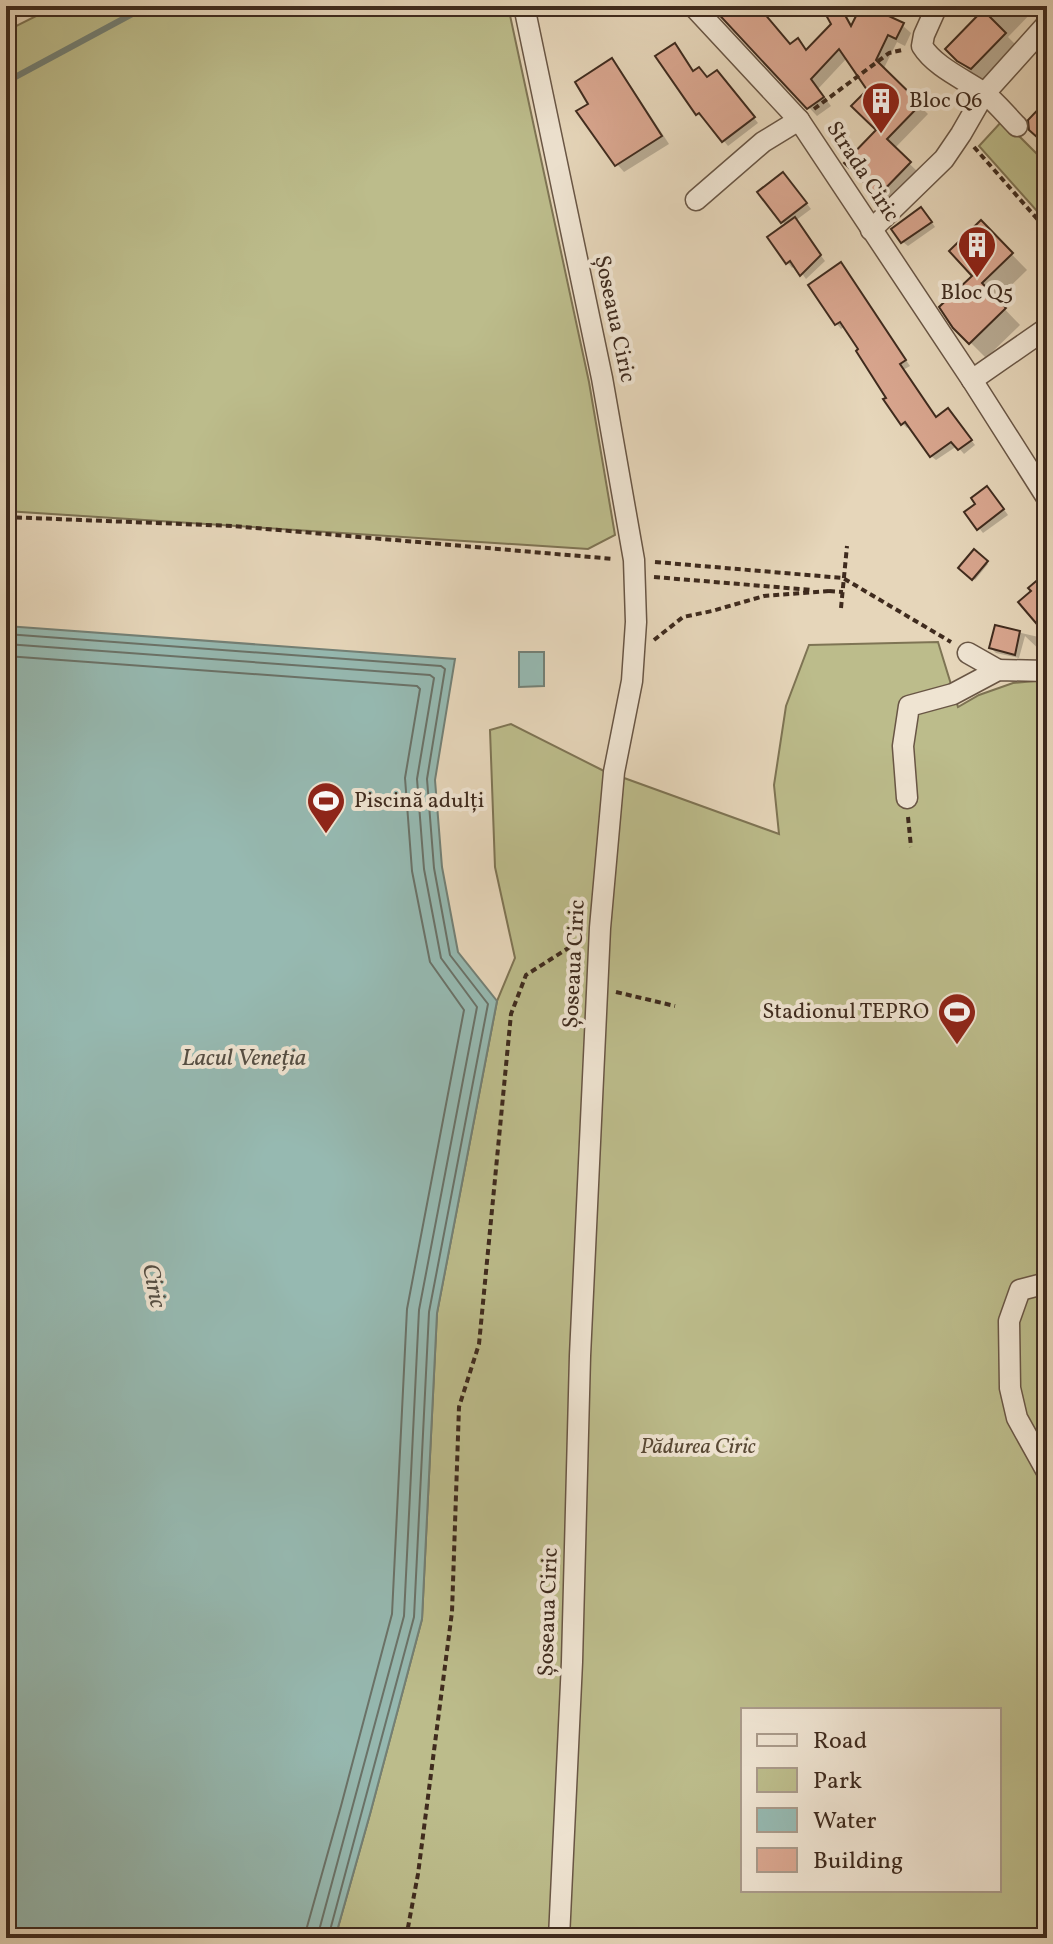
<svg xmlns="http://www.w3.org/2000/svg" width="1053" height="1944" viewBox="0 0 1053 1944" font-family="Vollkorn,serif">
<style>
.green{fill:#bcbc8b;stroke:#7e7454;stroke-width:2;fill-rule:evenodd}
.water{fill:#96b9b1;stroke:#738076;stroke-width:2}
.shadow{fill:#0003}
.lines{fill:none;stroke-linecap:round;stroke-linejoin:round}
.shore{stroke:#6a7268;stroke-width:2}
.stream{stroke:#738076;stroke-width:6}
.building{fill:#d9a68f;stroke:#3f2b1e;stroke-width:2}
.minor-casing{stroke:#695645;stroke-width:23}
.path{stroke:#3f2b1e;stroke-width:4;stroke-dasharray:6 4;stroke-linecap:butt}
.minor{stroke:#efe4d2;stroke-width:20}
.labels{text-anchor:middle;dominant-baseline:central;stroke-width:8;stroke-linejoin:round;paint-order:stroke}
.poi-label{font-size:22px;fill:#3f2b1e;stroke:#efe4d2;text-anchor:start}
.street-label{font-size:22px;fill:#3f2b1e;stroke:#efe4d2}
.park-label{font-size:22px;font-style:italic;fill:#584834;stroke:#efe4d2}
.water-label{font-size:24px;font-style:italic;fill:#554e43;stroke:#efe4d2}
</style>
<rect width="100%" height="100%" fill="#e6d6ba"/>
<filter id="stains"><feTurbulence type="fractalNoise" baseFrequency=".0025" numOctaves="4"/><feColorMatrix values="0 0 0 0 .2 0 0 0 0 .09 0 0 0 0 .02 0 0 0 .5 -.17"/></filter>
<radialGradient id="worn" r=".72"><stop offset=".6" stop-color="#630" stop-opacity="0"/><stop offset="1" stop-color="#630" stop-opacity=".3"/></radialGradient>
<!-- green -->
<g class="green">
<path d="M56,6H508L589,382L615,535L588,549L6,511V31Z"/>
<path d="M1003,120L1047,164V218L1045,220L979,146Z"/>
<path d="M938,642L958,707L979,695L1013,683L1047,680V1938H335L370,1814L422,1619L437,1313L497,1001L515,958L495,867L490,730L511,724L602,770L779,834L774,785L786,706L809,645ZM743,1710H999V1890H743Z"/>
</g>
<!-- water -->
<g class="water">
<path d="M6,626L455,659L435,780L442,867L458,952L497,1001L437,1313L422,1619L370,1814L335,1938H6Z"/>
<path d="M519,652H544V686L519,687Z"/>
</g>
<!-- shadow -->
<g class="shadow">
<path d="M714,6H755L790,46L797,40L808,51L833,24L823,6H841L853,27L902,25L911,33L905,46L897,42L883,70L928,114L894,149L918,172L887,203L847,163L879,131L869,91L847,58L818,89L831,106L817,116Z"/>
<path d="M981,6H1038L1008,37L1021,50L987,84L975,76L947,49L985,10Z"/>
<path d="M675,45L694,73L707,80L721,77L758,123L728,146L704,116L702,118L698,114Z"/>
<path d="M612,60L619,68L669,144L624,172L617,164L591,104Z"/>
<path d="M788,179L811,209L795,221L825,261L806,279L796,265L792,268L788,263L770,237L786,226L760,193Z"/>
<path d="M926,214L935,227L908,246L903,242Z"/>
<path d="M981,223L1027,270L996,300L1020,325L986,358L954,326L975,276Z"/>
<path d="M845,270L910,366L903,370L937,419L952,416L975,445L964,454L957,446L936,460L931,456L910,426L907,428L902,423L845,326L841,329L837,324L811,286Z"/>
<path d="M1047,375V398L1036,386Z"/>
<path d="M992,493L1008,515L983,533L979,528Z"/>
<path d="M974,552L988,564L975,580L961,568Z"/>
<path d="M996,627L1047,639V657L1025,636L1019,658L996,653L991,648Z"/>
</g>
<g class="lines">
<!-- shore -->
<g class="shore">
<path d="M6,634L441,666L445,669L427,779L434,868L450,955L488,1004L429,1312L414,1617L328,1938"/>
<path d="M6,644L430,675L434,678L417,779L424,869L441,958L477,1007L419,1310L404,1616L317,1938"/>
<path d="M6,656L417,686L420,689L405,778L412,871L430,962L464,1010L407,1309L392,1614L341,1806L307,1927L305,1938"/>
</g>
<!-- stream -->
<path class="stream" d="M6,82L147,6"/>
</g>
<!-- building -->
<g class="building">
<path d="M711,6H758L790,44L798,38L806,50L831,24L821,6H840L851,26L861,6H867L904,23L896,39L888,35L876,60L921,104L887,139L911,162L878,196L844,163L876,130L851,106L867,90L839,49L811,79L824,97L807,109Z"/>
<path d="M983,10L1006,33L971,69L957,61L945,49Z"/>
<path d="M675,43L693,71L699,67L707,77L717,70L755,117L722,142L699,113L696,115L655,56Z"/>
<path d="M612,58L662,136L615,166L576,111L588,104L575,82Z"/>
<path d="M1047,100V146L1029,130L1028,120Z"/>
<path d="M783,172L807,203L781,223L757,192Z"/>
<path d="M921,207L932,222L901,243L891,229Z"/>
<path d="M795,217L821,255L800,276L790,261L786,264L767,237Z"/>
<path d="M981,220L1013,253L982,283L1006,308L969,344L953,328L939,307L972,276L949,251Z"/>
<path d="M841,262L906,360L900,364L936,417L948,408L972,440L958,450L951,442L930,457L905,422L901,425L883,399L886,398L856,351L858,349L840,322L835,325L808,285Z"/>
<path d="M987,486L1004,509L977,530L964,512L975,504L971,498Z"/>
<path d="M974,549L988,561L972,580L958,568Z"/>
<path d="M1047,572V636L1018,602L1031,591L1028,588Z"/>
<path d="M995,625L1020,631L1015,655L989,648Z"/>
</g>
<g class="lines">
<!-- minor casing -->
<g class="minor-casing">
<g id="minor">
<path d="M524,6L602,378L634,560L636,622L632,681L614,772L600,928L580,1356L572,1662L559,1938"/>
<path d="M693,6L799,120L972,380L1047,498"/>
<path d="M937,6L924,35L922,46C935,67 964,79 984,93C996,102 1006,115 1017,126"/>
<path d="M696,200L763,142L799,120"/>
<path d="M871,230L944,159L961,134L984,94L1047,24"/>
<path d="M972,380L1047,328"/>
<path d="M968,653L998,670"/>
<path d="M907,798L903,746L909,706L953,694L998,670L1047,671"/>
<path d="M1047,1283L1020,1290L1009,1321L1010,1388L1017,1418L1047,1472"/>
</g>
</g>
<!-- path -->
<g class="path">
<path d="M6,17L27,6"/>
<path d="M814,109L889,53L902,50"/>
<path d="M974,147L1047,230"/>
<path d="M6,517L232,526L614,559"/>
<path d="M655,562L843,578L951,642"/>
<path d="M654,577L812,590"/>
<path d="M829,591L843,592"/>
<path d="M841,608L847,546"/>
<path d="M654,640L683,617L712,611L764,596L829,591"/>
<path d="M908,817L911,847"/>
<path d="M616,992L675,1006"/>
<path d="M406,1938L418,1874L452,1612L459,1407L479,1344L511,1014L526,975L581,940"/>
</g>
<!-- minor -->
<use href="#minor" class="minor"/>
</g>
<!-- icons -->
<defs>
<g id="building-pin" transform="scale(2)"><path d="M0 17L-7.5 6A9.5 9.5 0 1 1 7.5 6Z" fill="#8f2418" stroke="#efe4d2"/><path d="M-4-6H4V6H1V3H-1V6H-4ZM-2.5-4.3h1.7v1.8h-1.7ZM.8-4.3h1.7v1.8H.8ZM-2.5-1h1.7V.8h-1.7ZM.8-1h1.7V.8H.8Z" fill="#fff"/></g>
<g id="stadium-pin" transform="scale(2)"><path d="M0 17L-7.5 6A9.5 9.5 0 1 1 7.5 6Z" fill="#8f2418" stroke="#efe4d2"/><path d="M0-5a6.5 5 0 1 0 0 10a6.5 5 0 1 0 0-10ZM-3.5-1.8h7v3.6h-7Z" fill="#fff"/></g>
</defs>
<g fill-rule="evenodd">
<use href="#building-pin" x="881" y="101"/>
<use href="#building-pin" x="977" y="245"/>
<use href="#stadium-pin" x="326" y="801"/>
<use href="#stadium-pin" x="957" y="1012"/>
</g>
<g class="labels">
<!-- poi labels -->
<g class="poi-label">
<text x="909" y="101">Bloc Q6</text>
<text x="977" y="293" text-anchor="middle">Bloc Q5</text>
<text x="354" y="801">Piscină adulți</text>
<text x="929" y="1012" text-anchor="end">Stadionul TEPRO</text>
</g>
<!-- street labels -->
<g class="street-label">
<text transform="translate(862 172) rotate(57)">Strada Ciric</text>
<text transform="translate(614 319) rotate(78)">Șoseaua Ciric</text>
<text transform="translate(575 964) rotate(-87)">Șoseaua Ciric</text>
<text transform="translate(549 1612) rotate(-88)">Șoseaua Ciric</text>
</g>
<!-- park labels -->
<g class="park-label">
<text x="698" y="1447">Pădurea Ciric</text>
</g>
<!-- water labels -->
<g class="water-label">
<text x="244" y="1059">Lacul Veneția</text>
<text transform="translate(153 1286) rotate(79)">Ciric</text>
</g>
</g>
<!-- margin -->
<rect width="1053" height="1944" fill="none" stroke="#e6d6ba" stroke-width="32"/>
<rect x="8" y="8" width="1037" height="1928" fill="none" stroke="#3f2b1e" stroke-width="4"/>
<rect x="16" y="16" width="1021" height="1912" fill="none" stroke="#3f2b1e" stroke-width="2"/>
<!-- legend -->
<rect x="741" y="1708" width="260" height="184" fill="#efe4d2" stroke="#a99a8a" stroke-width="2"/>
<rect x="757" y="1734" width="40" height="12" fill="#efe4d2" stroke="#a99a8a" stroke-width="2"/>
<text x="813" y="1748" font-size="24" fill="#3f2b1e">Road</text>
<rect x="757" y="1768" width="40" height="24" fill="#bcbc8b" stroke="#a99a8a" stroke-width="2"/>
<text x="813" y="1788" font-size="24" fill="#3f2b1e">Park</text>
<rect x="757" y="1808" width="40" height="24" fill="#96b9b1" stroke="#a99a8a" stroke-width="2"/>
<text x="813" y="1828" font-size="24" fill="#3f2b1e">Water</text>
<rect x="757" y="1848" width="40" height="24" fill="#d9a68f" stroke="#a99a8a" stroke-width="2"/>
<text x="813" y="1868" font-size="24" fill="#3f2b1e">Building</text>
<rect width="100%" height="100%" filter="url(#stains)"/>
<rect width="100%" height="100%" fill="url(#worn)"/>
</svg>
